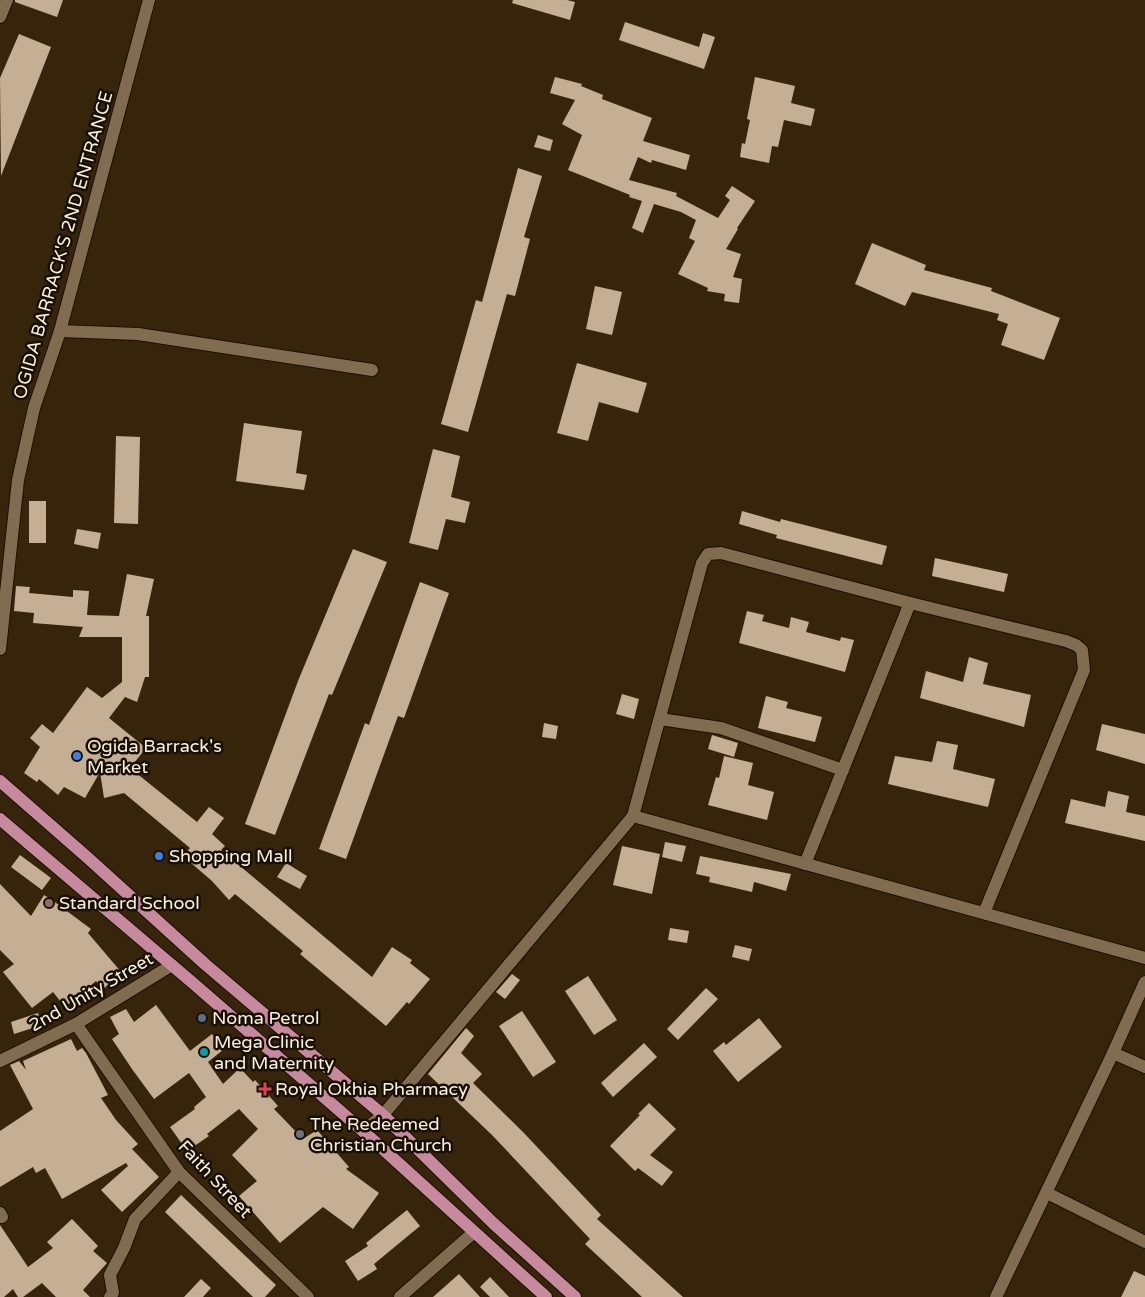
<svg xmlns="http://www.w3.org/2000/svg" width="1145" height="1297" viewBox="0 0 1145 1297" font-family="'Varela Round',sans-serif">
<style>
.building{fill:#c5af94}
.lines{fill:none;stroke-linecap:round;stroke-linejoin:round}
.minor-casing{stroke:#1e0e00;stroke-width:14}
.primary-casing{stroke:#1e0e00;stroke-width:14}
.minor{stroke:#816c51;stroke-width:12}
.primary{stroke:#c7899e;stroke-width:12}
.shop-dot{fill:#3f7fe0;stroke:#181006;stroke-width:2}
.education-dot{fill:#8d6e63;stroke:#181006;stroke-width:2}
.service-dot{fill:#5c6f8a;stroke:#181006;stroke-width:2}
.culture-dot{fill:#0f9aa8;stroke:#181006;stroke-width:2}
.health-dot{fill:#e0444e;stroke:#181006;stroke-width:2}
.worship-dot{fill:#6b7280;stroke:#181006;stroke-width:2}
.labels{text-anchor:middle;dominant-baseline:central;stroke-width:5;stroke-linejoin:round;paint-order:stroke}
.street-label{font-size:18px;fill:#fbefe0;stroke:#181006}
.poi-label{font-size:18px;fill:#fbefe0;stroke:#181006;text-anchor:start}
</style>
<rect width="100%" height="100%" fill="#37250b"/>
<!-- building -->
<g class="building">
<path d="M15,0H63L57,17L15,2Z"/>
<path d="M513,0H567L575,2L570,20L512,3Z"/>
<path d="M625,22L699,47L703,33L715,37L704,69L619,40Z"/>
<path d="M19,34L51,47L1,176L0,78Z"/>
<path d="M555,77L582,84L581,86L603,95L602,99L652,118L643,141L690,155L686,170L652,160L651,163L638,157L629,180L677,193L676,196L718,218L730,200L725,196L732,186L755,201L737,228L738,229L726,249L741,254L733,277L742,279L739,303L724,301L725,294L707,291L708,288L678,274L695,241L689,238L696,220L681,212L654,204L643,233L632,228L642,201L629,197L630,195L568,170L582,135L562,124L575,100L550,93Z"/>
<path d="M755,77L795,86L791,103L815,109L811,126L784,120L778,147L772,146L769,163L740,157L742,143L745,144L750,120L747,119Z"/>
<path d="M538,135L553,140L550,151L534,147Z"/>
<path d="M518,168L542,176L524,237L530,239L515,296L507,294L468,432L441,424L476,300L482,302Z"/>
<path d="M872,243L926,265L924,270L992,288L991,291L1060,318L1044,360L1001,345L1008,324L997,320L999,314L912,292L905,306L855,284Z"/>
<path d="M595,286L622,292L612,335L586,329Z"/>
<path d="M577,363L647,383L638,413L599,402L588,441L557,433Z"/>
<path d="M244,423L302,431L296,473L307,475L304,490L236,481Z"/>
<path d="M116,436L140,437L138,524L114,523Z"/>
<path d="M433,449L460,456L451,497L470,502L465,523L446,519L438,550L409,543Z"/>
<rect x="29" y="501" width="17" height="42"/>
<path d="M742,511L780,522L781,519L887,546L882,565L776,538L777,535L739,524Z"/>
<path d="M77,529L101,533L98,549L74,544Z"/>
<path d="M353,549L387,562L332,695L329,694L275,835L245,824L298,681Z"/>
<path d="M935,558L1008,574L1004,592L932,576Z"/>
<path d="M127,574L154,579L146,616H149V677H145L137,702L125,697L109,718L146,748L130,768L197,822L209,807L224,818L212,834L225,846L221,850L372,977L392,947L412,960L410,963L430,979L409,1004L407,1002L386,1026L300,954L303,951L235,894L229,900L212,881L183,856L190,848L124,793L104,798L100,772L85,798L64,787L58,795L39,779L37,782L24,773L40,747L30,738L42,724L53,733L87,687L102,698L122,682V637H79L83,627L33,623L34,613L14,611L16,586L30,587L29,593L73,597V590L89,591L87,615L119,616Z"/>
<path d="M420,582L449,593L404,718L398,716L346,859L319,849L365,723L369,725Z"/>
<path d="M747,611L764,615L762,621L789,628L791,617L809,622L806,632L840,641L841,637L854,640L845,672L739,643Z"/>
<path d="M969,657L988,663L983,684L1031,695L1024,727L920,698L926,671L963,682Z"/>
<path d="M622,694L639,699L634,719L616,714Z"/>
<path d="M766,696L788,702L786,708L822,717L815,742L758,728Z"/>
<path d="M544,723L558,726L556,739L542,737Z"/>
<path d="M1102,724L1145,734V764L1096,750Z"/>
<path d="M712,735L738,743L734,757L708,749Z"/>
<path d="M937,741L958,745L953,769L995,779L988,807L888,784L895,756L932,762Z"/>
<path d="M724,756L753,763L748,785L774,792L767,820L708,805L716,777L719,778Z"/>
<path d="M1108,791L1129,796L1126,812L1145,816V841L1065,823L1071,799L1105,807Z"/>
<path d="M665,842L686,846L682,862L662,857Z"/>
<path d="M622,846L660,854L652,894L613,885Z"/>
<path d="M20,855L51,878L42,890L11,867Z"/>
<path d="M700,856L791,874L786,891L754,882L752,892L709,882L710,877L696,874Z"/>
<path d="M286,863L307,876L300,889L277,877Z"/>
<path d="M0,884L31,916L44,895L52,900L91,929L88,933L122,973L103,989L96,981L65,1007L53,992L32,1008L3,972L14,964L0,950Z"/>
<path d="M670,928L689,931L687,943L668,940Z"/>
<path d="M735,945L752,949L749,961L732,957Z"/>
<path d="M512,974L520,980L505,999L496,992Z"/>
<path d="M588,976L617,1020L594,1035L565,991Z"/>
<path d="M706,988L718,999L678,1040L667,1029Z"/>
<path d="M156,1005L190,1051L212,1034L224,1049L208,1062L223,1084L240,1068L253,1082L255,1080L278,1106L274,1109L303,1139L317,1130L349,1167L346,1169L379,1193L353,1229L323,1207L280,1243L239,1196L257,1181L232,1155L258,1129L239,1109L207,1134L209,1136L187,1151L170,1127L195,1109L194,1107L206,1097L189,1073L154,1099L132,1069L112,1039L119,1034L110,1017L126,1009L134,1022Z"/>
<path d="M522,1011L556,1062L533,1077L499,1026Z"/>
<path d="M38,1013L42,1025L14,1034L11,1022Z"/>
<path d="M759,1018L782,1047L738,1082L713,1051L724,1042L726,1045Z"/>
<path d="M466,1028L474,1036L461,1053L482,1074L473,1083L523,1132L601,1215L597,1219L683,1297H642L585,1244L590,1239L492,1135L428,1074Z"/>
<path d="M71,1039L77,1051L82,1048L86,1053L108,1095L101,1098L116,1120L138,1144L132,1149L159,1177L122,1212L101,1190L128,1166L126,1163L62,1199L45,1168L36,1173L33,1167L0,1187V1131L33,1109L10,1065L19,1061L26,1070L23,1061Z"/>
<path d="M644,1043L657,1057L613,1097L601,1083Z"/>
<path d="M649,1103L676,1129L650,1155L673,1172L662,1186L638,1168L635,1171L610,1146L640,1115L638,1114Z"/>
<path d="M181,1195L276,1285L265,1297H253L165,1212Z"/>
<path d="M407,1210L420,1226L374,1264L377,1269L358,1281L345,1261L368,1246L366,1243Z"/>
<path d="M72,1219L98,1246L93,1251L107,1263L83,1290L90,1297H56L42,1283L23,1297H18L13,1289L4,1297H0V1225L28,1267L53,1248L47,1242Z"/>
<path d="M1134,1271L1145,1276V1297H1121Z"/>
<path d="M459,1274L480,1297H433Z"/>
<path d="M490,1277L509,1297H490L480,1287Z"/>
<path d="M201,1279L211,1288L203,1297H184Z"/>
</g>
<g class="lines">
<!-- minor casing -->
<g class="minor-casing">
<g id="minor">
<path d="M0,17L7,0"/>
<path d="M60,331L138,334L372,370"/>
<path d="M0,649L18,480L34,408L60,331L149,0"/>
<path d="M660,719L721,728L843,770"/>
<path d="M633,816L1145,958"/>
<path d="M805,864L910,603"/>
<path d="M76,1024L179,1172L308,1297"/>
<path d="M1113,1053L1145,1067"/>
<path d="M0,1061L76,1024L172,965"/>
<path d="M363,1131L383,1115L633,816L702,563L708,554L721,553L910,603L1066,641L1076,645L1082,650L1084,670L984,913"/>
<path d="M1047,1193L1145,1242"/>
<path d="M0,1213L2,1217"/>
<path d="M110,1297L113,1293L110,1275L124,1248L135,1219L179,1172"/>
<path d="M400,1297L473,1233"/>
<path d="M996,1297L1113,1053L1145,982"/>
</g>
</g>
<!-- primary casing -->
<g class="primary-casing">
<g id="primary">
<path d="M0,781L88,858L206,965L383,1115L493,1223L575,1297"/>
<path d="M0,819L194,984L363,1131L546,1297"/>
</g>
</g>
<!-- minor -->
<use href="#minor" class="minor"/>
<!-- primary -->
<use href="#primary" class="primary"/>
</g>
<!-- markers -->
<g class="shop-dot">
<circle cx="77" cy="756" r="5"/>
<circle cx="159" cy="856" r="5"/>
</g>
<circle class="education-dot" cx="49" cy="903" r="5"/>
<circle class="service-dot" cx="202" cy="1018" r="5"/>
<circle class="culture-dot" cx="204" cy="1052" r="5"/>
<path class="health-dot" d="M262.5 1081.5h5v5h5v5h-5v5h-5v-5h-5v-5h5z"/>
<circle class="worship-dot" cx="300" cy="1134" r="5"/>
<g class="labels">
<!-- street labels -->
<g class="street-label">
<text transform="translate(63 245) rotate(-74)">OGIDA BARRACK'S 2ND ENTRANCE</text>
<text transform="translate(91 992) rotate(-30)">2nd Unity Street</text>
<text transform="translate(215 1179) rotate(47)">Faith Street</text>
</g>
<!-- poi labels -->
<g class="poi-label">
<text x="87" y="746">Ogida Barrack's<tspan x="87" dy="21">Market</tspan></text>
<text x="169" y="856">Shopping Mall</text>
<text x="59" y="903">Standard School</text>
<text x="212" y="1018">Noma Petrol</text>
<text x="214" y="1042">Mega Clinic<tspan x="214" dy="21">and Maternity</tspan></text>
<text x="275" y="1089">Royal Okhia Pharmacy</text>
<text x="310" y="1124">The Redeemed<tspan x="310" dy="21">Christian Church</tspan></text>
</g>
</g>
</svg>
